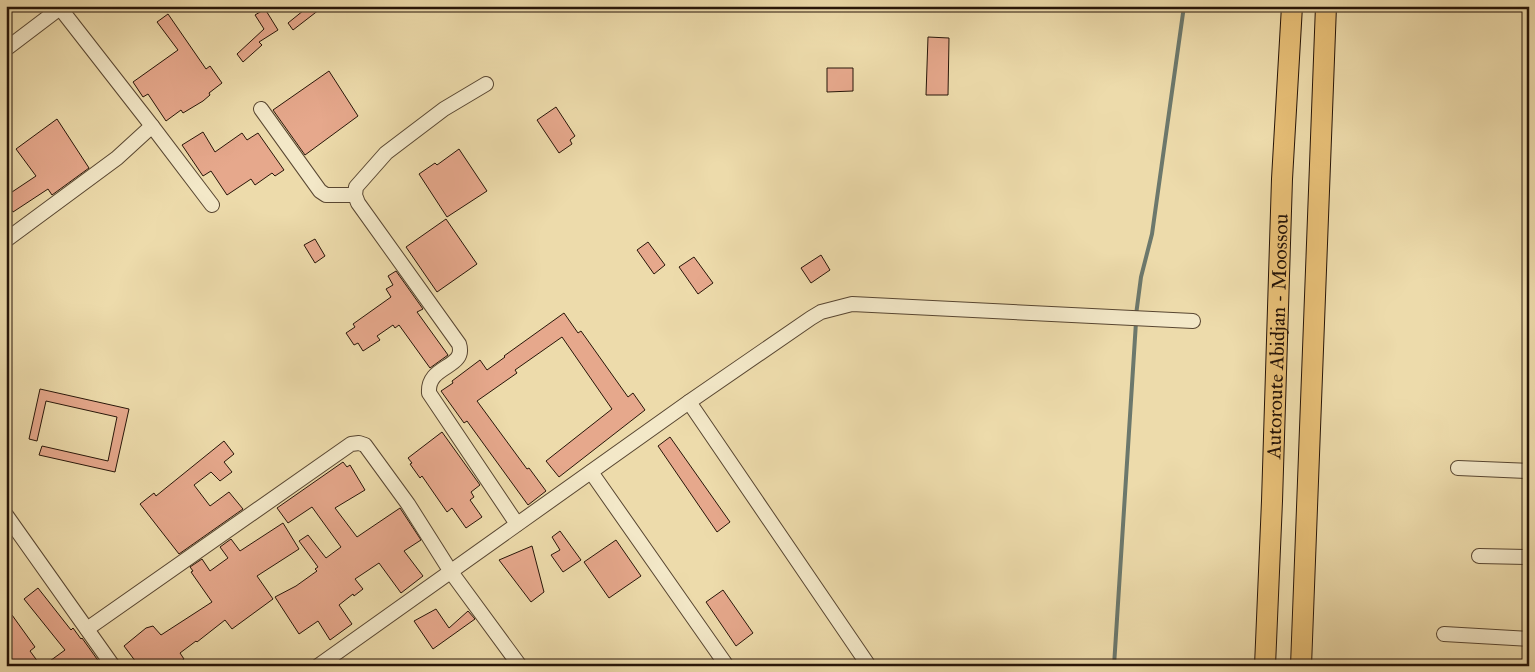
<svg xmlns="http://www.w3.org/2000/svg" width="1535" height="672" viewBox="0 0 1535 672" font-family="'IM FELL Great Primer',serif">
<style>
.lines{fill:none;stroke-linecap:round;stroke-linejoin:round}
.stream{stroke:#6c786c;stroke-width:4}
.building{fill:#e6a88c;stroke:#271508}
.minor-casing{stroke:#584631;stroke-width:16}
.highway-casing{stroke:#271508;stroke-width:22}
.minor{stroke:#f3e8c8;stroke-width:14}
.highway{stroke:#e6be76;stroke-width:20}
.labels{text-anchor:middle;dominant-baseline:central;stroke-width:5;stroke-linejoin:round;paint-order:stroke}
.street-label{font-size:20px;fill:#271508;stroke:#f3e8c8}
</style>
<rect width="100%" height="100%" fill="#eddbab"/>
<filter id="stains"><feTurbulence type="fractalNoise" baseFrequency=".004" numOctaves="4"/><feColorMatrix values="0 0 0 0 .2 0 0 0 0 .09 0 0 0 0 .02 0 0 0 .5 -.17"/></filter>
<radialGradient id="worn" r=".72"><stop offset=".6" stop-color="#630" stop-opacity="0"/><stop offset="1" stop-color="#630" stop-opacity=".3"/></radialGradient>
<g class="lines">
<!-- stream -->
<g class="stream">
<path d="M1136,315L1141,277L1152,234L1184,6"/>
<path d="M1114,666L1136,322"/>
</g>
</g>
<!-- building -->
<g class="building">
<path d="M309,6H324L293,30L288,23Z"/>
<path d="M265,9L278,30L259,42L262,45L243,62L237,54L264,29L255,15Z"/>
<path d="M168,14L206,69L210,66L222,83L209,93L210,95L203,101L183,113L181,110L166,121L148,94L143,97L133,82L178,50L157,22Z"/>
<path d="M928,37L949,38L948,95H926Z"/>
<path d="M827,68H853V91L827,92Z"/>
<path d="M329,71L358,116L305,155L273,110Z"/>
<path d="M556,107L575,136L570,140L572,144L559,153L537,120Z"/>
<path d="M57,119L89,168L52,195L48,189L13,212L6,202V196L36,176L16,149Z"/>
<path d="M203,132L215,152L242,133L247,140L258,133L284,170L275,176L272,173L255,185L251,179L227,195L211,171L203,176L182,145Z"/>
<path d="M459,149L487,191L447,217L419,174L435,163L437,165Z"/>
<path d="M446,219L477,264L437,292L406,247Z"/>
<path d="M315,239L325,256L315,263L304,245Z"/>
<path d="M648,242L665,265L654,274L637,250Z"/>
<path d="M821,255L830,270L811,283L801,268Z"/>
<path d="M694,257L713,283L698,294L679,267Z"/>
<path d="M396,271L423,309L417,312L448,355L430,368L399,325L395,328L393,325L377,336L380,340L363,351L358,343L354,345L346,333L355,327L353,324L391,297L386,289L393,285L388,276Z"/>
<path d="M564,313L578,333L581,331L628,397L633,393L645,410L559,477L546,461L612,409L562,337L515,370L517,373L477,401L527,469L529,468L546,491L528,505L467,421L464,423L441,391L453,383L452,381L480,360L487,370L505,357L504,356Z"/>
<path d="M40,389L129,409L115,472L39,455L42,446L108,461L117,417L46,401L37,441L29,439Z"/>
<path d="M442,432L480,485L471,492L474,497L470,500L482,517L466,528L452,508L447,512L422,476L420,478L410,464L412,463L408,458Z"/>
<path d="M670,437L730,522L717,532L658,446Z"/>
<path d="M224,441L234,454L224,462L232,472L220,481L211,472L194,485L210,506L229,492L243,509L179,554L140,504L154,493L156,496Z"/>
<path d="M343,462L347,467L350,465L365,490L335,508L357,537L400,508L421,540L404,551L423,576L401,593L379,563L355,579L363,589L354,596L353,594L339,605L352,624L330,640L318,621L299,634L275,597L296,586L317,571L315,569L318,567L299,541L308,535L326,558L341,547L312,507L288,523L277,508Z"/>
<path d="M283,523L299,549L257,576L273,599L232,629L225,620L197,642L196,641L180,653L184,659L175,666H139L124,646L146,628L153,626L161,635L212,602L191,572L193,571L190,567L202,559L210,571L228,558L220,547L231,539L240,551Z"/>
<path d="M560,531L581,560L563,572L551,555L560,550L552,537Z"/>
<path d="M616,540L641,576L609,598L584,562Z"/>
<path d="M532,546L544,592L531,602L499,560Z"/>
<path d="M38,588L71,630L73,628L81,639L82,638L102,666H43L65,650L24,599Z"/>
<path d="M723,590L753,633L736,646L706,602Z"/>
<path d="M436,609L449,628L468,611L475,619L433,649L414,621Z"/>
<path d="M12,615L35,647L30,651L41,666H15L6,655V620Z"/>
</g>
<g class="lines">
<!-- minor casing -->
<g class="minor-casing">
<g id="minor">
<path d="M6,49L60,8L152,126L212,205"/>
<path d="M486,84L444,109L386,153L356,187L355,195L358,203L459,344C467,369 427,364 429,393L517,524"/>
<path d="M261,109L320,191L326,195H355"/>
<path d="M6,240L117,158L152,126"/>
<path d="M689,402L869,666"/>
<path d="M1458,468L1529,471"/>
<path d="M591,472L727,666"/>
<path d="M6,515L113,666"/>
<path d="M1479,556L1529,557"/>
<path d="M87,629L351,444L359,443L365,445L408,504L451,572L520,666"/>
<path d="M1444,634L1529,639"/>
<path d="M318,666L689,402L811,318L821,312L852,304L1193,321"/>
</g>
</g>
<!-- highway casing -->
<g class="highway-casing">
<g id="highway">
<path id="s1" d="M1265,666L1272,501L1282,179L1292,6"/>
<path d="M1301,666L1326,6"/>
</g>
</g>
<!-- minor -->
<use href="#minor" class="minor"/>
<!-- highway -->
<use href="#highway" class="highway"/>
</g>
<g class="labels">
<!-- street labels -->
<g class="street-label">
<text stroke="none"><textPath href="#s1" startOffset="330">Autoroute Abidjan - Moossou</textPath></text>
</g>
</g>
<!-- margin -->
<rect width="1535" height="672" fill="none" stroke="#eddbab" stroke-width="25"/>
<rect x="8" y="8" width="1520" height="657" fill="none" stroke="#271508" stroke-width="2.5"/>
<rect x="12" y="12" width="1510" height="647" fill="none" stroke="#271508"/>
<rect width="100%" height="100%" filter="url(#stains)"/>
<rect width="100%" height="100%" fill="url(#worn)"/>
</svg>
